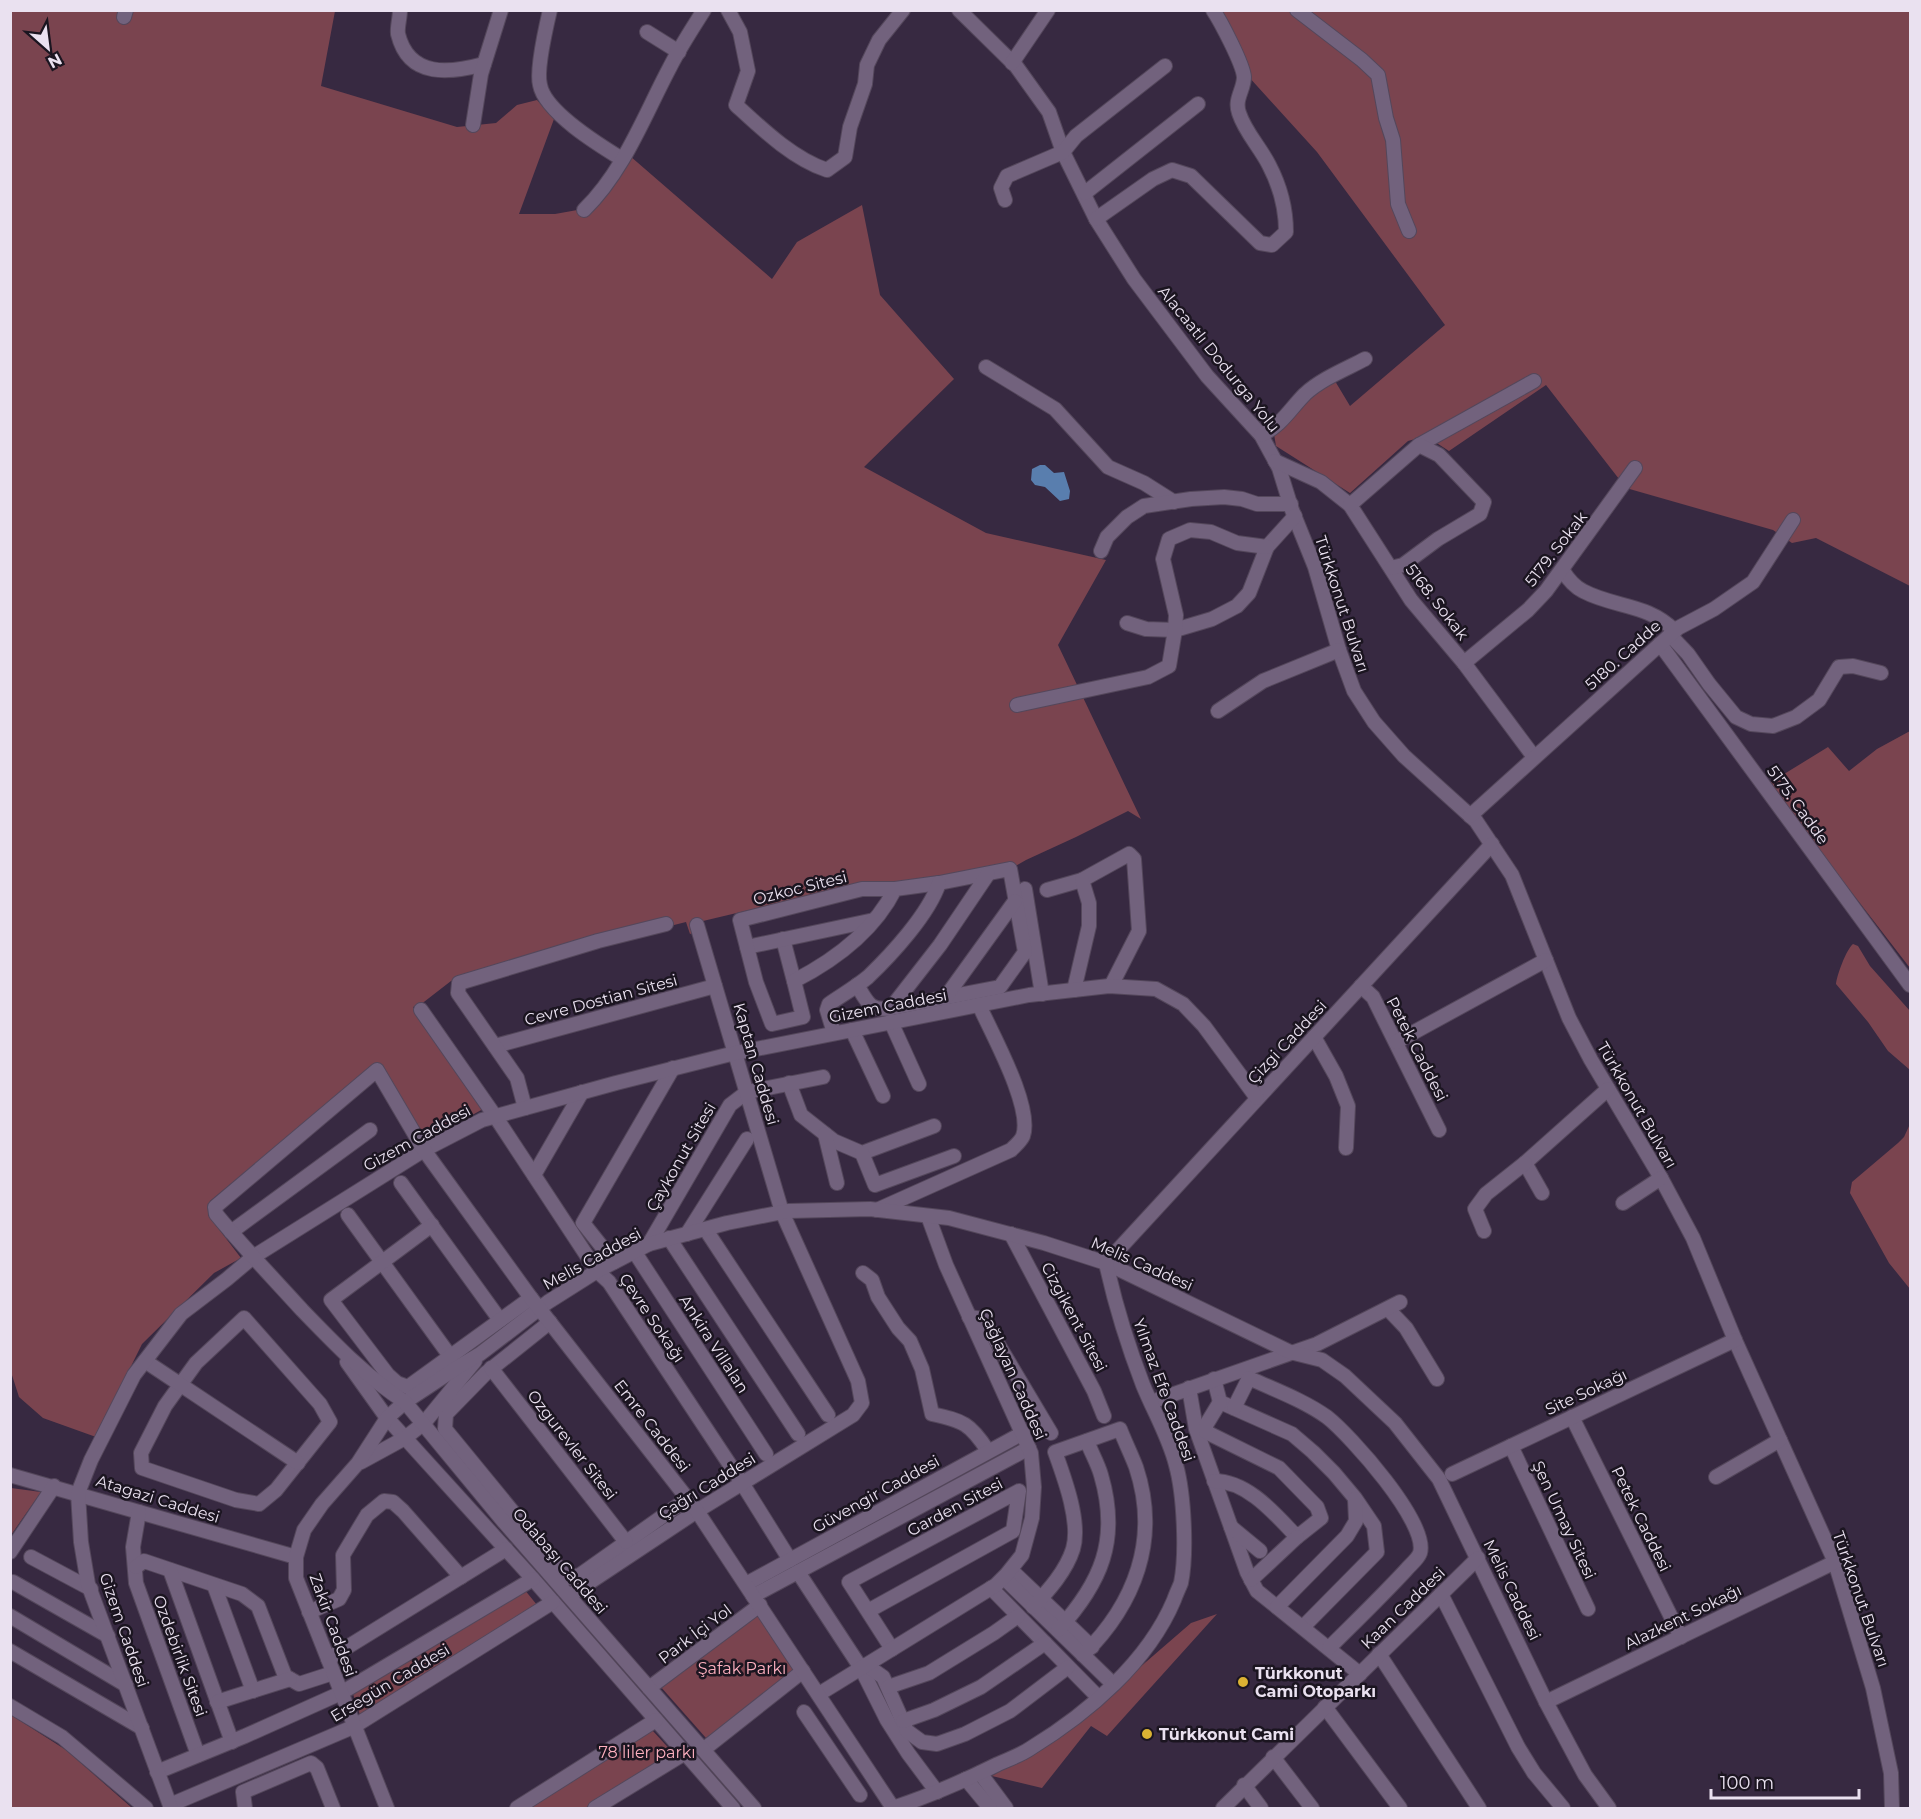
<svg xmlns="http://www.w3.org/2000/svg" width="1921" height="1819" viewBox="0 0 1921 1819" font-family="Montserrat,sans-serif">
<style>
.green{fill:#7a444f}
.water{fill:#597eae}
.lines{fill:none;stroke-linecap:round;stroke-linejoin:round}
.minor-casing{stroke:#54475b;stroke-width:16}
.minor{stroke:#72627d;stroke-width:14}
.poi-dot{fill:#dbb233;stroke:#1b1520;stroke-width:2}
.labels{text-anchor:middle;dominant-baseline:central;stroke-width:5;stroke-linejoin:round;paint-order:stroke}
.street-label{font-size:16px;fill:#eae1f0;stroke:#1b1520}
.park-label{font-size:16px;fill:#feb0bf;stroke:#1b1520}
.poi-label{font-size:16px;font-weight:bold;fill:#eae1f0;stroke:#1b1520;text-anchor:start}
</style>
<rect width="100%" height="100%" fill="#372941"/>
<!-- green -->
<g class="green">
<path d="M10,11H335L321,86L457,127L496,123L517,105L537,100L554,119L519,214H555L594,207L630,156L772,279L797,242L862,205L880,295L954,379L864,467L986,533L1106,560L1058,645L1141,819L1128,811L1076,837L1026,860L1010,869L930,880L854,885L703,921L705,928L690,934L686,922L451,981L420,1005L413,1007L483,1109L426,1141L376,1064L210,1201L208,1215L241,1258L214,1273L142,1344L96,1437L43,1418L19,1397L11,1372Z"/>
<path d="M1216,11H1910V586L1816,538L1792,543L1773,530L1626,488L1546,385L1449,451L1426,436L1408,441L1350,493L1276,446L1274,434L1311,395L1335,381L1350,406L1445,325L1317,152L1248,76Z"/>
<path d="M1910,731V968L1768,784L1828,747L1849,771L1877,749Z"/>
<path d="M1853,944L1858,946L1870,966L1910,1011V1070L1888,1051L1868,1022L1836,984C1837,975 1846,950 1853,944Z"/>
<path d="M1910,1124V1289L1889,1263L1850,1193L1852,1182L1898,1143L1904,1137Z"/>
<path d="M11,1488L41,1492L11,1535L10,1488Z"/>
<path d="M524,1589L537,1605L360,1715L352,1691Z"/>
<path d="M759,1611L798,1670L706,1738L660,1686Z"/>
<path d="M1217,1614L1107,1736L1091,1726L1042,1788L992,1776L1072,1726L1191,1623Z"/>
<path d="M11,1715L66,1750L132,1808H11Z"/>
<path d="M652,1730L675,1755L585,1808H525Z"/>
</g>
<!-- water -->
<path class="water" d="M1040,465H1045L1054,473L1064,472L1070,491L1069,499L1060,501L1045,487L1035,485L1031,480L1032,469Z"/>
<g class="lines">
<!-- minor casing -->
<g class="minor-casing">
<g id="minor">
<path d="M400,10C400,18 397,27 398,34C409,79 451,73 484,64"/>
<path d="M550,10C546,27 536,70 540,85C545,112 599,145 622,159"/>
<path d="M728,10L740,32L748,71L736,105C761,128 793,159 827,170L845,157L850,127L865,84L867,65L879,40L903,10"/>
<path d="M959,10L1016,66L1049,112L1063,152L1096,219L1134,279L1207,376L1261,435L1279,468L1292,510L1315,567L1339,650L1354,691L1374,722L1404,756L1476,821L1512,875L1569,1018L1591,1060L1661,1178L1693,1238L1735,1340L1835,1562L1873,1688L1891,1773L1892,1808"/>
<path d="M1297,10L1362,60L1378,75L1386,118L1393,140L1398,204L1409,231"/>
<path d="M124,17L126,10"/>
<path d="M647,32L679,52"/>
<path d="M1012,63L1048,10"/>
<path d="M473,125L481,74L501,10"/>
<path d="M1085,193L1198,104"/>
<path d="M1005,200L1001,188L1007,176L1063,152L1076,136L1165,66"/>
<path d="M584,210C624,171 644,116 670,67C680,47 692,29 704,10"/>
<path d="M1096,219L1153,179L1172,170L1191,176L1260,243L1272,245L1286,232C1286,209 1280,186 1269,165C1260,147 1245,132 1239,113C1234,99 1244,90 1244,77C1243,64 1221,22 1213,10"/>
<path d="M986,367L1055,409L1108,467L1144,483L1174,502"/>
<path d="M1261,435C1281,426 1290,409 1305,394C1321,379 1346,369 1365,359"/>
<path d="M1419,445L1534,381"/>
<path d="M1275,461L1321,482L1350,505L1411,600L1464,663L1534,757"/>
<path d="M1350,505L1419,445L1439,455L1484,502L1480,514L1438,539L1403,565L1391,568"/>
<path d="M1101,551L1107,537L1127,517L1144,506L1191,499L1224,497L1242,499L1257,504H1291"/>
<path d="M1563,571C1568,579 1575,587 1583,591C1615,608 1647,603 1675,631"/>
<path d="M1127,623L1146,629L1175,630L1212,619L1237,606L1249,593L1267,547L1295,516"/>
<path d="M1670,635L1688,654L1709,684L1736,717L1751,724L1773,726L1796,717L1819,700L1839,667L1853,666L1881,673"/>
<path d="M1660,644L1910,985"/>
<path d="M1464,663L1528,610L1546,591L1635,468"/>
<path d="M1017,705L1148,677L1169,666L1175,630L1176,615L1163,559L1169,539L1190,530L1211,532L1237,543L1267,547"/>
<path d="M1218,711L1263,681L1339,650"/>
<path d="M1470,816L1678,628L1714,609L1753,582L1793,520"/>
<path d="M1025,889L1042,994"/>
<path d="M1047,890L1082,880L1129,854L1134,859L1139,931L1111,986"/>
<path d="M783,939L794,981"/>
<path d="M747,947L874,920"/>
<path d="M857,985C867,1002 870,1012 891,1008L1000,987L1025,952L1010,869L939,883L895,889C874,931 835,960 794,981L803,1017L772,1024L756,982L740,920L862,889H895"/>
<path d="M1361,986L1373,997L1439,1130"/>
<path d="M1074,990L1089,926V903L1082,880"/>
<path d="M945,998L1015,901"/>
<path d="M891,1008L940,945L988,874"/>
<path d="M421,1010L495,1116L597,1271L609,1282L742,1483L790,1560"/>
<path d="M891,1022L919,1084"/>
<path d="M852,1030L883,1096"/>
<path d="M834,1033L827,1010L829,1004C842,995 856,987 868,977C891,955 929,914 939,883"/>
<path d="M1314,1037L1336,1076L1348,1106L1346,1148"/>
<path d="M1396,1042L1546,960"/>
<path d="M495,1046L715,986"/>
<path d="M789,1083L801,1115L834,1141L862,1153L934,1126"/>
<path d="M525,1108L517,1078L458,993L459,983L598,941L666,924"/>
<path d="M825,1134L837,1183"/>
<path d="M862,1153L875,1185L954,1156"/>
<path d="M534,1175L582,1092"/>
<path d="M401,1183L500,1320"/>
<path d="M1542,1193L1525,1163L1608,1089"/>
<path d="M1623,1203L1661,1178"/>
<path d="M877,1210L1011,1150C1015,1146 1021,1141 1023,1136C1033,1107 992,1034 979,1005"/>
<path d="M348,1215L450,1356"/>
<path d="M432,1225L331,1300L388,1375L397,1383L408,1387L531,1298"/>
<path d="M706,1230L828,1415"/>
<path d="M1484,1231L1475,1209L1486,1194L1525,1163"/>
<path d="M231,1232L370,1130"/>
<path d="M687,1234L747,1139"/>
<path d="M1011,1234L1094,1391L1104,1416"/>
<path d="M669,1238L798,1434"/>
<path d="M649,1244L730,1105L747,1092L823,1077"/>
<path d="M634,1251L766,1454"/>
<path d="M614,1262L583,1223L673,1068"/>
<path d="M1106,1263L1492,844"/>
<path d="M863,1273L872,1280L878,1297L898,1328L910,1341L922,1369L932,1414C963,1421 970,1423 988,1451"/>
<path d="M1388,1309L1406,1328L1437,1379"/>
<path d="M969,1317L983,1319L1051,1433"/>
<path d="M244,1318L320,1404L330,1422L276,1490L259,1504L236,1500L142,1468L141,1453L165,1406L196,1363Z"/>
<path d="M550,1322L486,1373L446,1414L445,1429L567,1578L580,1575L687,1499"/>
<path d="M145,1361L298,1463"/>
<path d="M347,1362L387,1418L533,1579L733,1808"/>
<path d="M491,1368L626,1542"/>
<path d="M1214,1379L1220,1402L1292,1434L1313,1452L1334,1473L1355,1498L1374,1526L1377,1552L1303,1627"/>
<path d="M1189,1388L1196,1429L1247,1572L1257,1591L1360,1674"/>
<path d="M1151,1402L1317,1344L1400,1302"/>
<path d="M1234,1408L1249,1378C1275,1390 1303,1400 1327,1417C1350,1435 1429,1523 1420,1553C1418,1559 1410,1565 1406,1570C1381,1597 1355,1622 1329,1648"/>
<path d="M1572,1417L1681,1637"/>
<path d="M1511,1446L1588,1609"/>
<path d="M361,1462L405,1438L424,1423L475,1361"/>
<path d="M1452,1474L1735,1340"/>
<path d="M10,1475L296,1557"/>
<path d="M1716,1477L1780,1440"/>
<path d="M1214,1481C1248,1481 1275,1514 1297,1537L1321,1518L1317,1507L1279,1468L1206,1432V1425L1220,1402"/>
<path d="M139,1512L133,1547L136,1583L198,1755"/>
<path d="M1231,1527L1260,1551"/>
<path d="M10,1552L54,1486"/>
<path d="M31,1557L91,1589"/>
<path d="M136,1567L144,1561L242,1594L258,1606L285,1676L299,1684L333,1673"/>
<path d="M170,1570L232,1742"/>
<path d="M1011,1570L1092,1647"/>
<path d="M798,1572L861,1668L887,1720L908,1753L937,1792"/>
<path d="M1004,1578L1113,1684"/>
<path d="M1251,1580L1297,1537"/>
<path d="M13,1582L108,1636"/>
<path d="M746,1584L1023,1433"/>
<path d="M214,1585L253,1691"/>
<path d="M991,1588L1098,1697"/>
<path d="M1441,1594L1518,1747L1534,1773L1563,1808"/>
<path d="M569,1596L697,1511L853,1415L862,1403L858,1381L782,1212L697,925"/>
<path d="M753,1596L1029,1448"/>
<path d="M1033,1607C1049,1590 1066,1571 1073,1549C1081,1522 1064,1477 1055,1452L1120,1429C1125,1442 1131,1454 1136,1467C1160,1539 1135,1604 1083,1655"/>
<path d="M1277,1607L1347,1536L1356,1521L1355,1499"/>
<path d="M868,1611L1013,1531L1019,1491L849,1582L892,1649"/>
<path d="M309,1612L339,1599L344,1590L343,1555L367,1515L384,1501L393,1502L403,1511L461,1577"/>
<path d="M10,1616L126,1685"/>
<path d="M1058,1630C1101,1583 1120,1540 1101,1475C1098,1464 1091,1452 1087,1441"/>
<path d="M10,1651L142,1728"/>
<path d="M1379,1654L1479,1808"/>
<path d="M328,1659L506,1549"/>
<path d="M866,1665L883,1677L907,1731L922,1742L937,1744L965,1734L1010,1711L1068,1667"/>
<path d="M888,1687L929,1673L994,1633L1018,1616"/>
<path d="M649,1688L760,1605"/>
<path d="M819,1694L996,1585L1006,1575L1022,1555L1032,1518L1034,1487L1031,1453L946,1265L928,1216"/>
<path d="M217,1702L290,1679"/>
<path d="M1546,1702L1835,1562"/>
<path d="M10,1706L62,1737L146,1808"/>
<path d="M1325,1707L1400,1808"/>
<path d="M804,1712L860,1795"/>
<path d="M903,1721L934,1710L981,1687L1045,1643"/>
<path d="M703,1750L803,1671"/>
<path d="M1273,1757L1312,1808"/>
<path d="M157,1772L245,1736L341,1693L533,1579"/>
<path d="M980,1773L1006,1808"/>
<path d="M966,1779L990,1808"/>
<path d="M1244,1785L1261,1808"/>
<path d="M170,1805L353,1727L553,1602"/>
<path d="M171,1808L88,1584L81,1542L78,1493L91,1460L134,1375L181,1314L227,1279L253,1257L424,1150L482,1120L616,1083L731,1054L1029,995L1109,986L1156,989L1183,1004L1204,1026L1257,1098"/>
<path d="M245,1808L243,1792L311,1763L317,1768L333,1808"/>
<path d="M387,1808L296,1578V1557L304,1530L322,1504L358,1463L387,1418L405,1402L458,1367L480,1354L548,1302L597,1271L649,1244L727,1223L788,1211L870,1209L949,1218L1044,1243L1106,1263L1290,1352L1322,1360L1345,1376L1395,1423L1439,1479L1546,1702L1585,1775L1609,1808"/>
<path d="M517,1808L656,1720"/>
<path d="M595,1808L685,1753"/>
<path d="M754,1808L504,1522L405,1402C366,1377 334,1343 302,1310C273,1278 243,1247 216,1214L215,1207L377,1070L424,1150L531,1298L697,1511L893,1808"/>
<path d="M893,1808C929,1796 964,1781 998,1764C1009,1759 1021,1755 1031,1748C1088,1713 1148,1662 1174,1600C1176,1594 1179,1588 1181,1583C1187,1553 1184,1494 1176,1465C1169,1437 1154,1412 1143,1385C1128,1346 1115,1304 1106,1263"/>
<path d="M1223,1808L1478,1558"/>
</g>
</g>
<!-- minor -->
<use href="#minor" class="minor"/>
</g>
<!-- markers -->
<g class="poi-dot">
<circle cx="1243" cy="1682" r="6"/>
<circle cx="1147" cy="1734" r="6"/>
</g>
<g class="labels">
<!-- street labels -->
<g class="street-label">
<text transform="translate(1219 359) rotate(51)">Alacaatlı Dodurga Yolu</text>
<text transform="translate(1556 549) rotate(-52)">5179. Sokak</text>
<text transform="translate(1437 602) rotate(52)">5168. Sokak</text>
<text transform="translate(1342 604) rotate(72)">Türkkonut Bulvarı</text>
<text transform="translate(1623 655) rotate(-42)">5180. Cadde</text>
<text transform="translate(1798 805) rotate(54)">5175. Cadde</text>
<text transform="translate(800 888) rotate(-14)">Ozkoc Sitesi</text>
<text transform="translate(601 1000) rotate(-15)">Cevre Dostian Sitesi</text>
<text transform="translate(888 1006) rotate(-11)">Gizem Caddesi</text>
<text transform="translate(1287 1042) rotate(-47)">Çizgi Caddesi</text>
<text transform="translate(1417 1049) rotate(63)">Petek Caddesi</text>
<text transform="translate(756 1064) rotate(74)">Kaptan Caddesi</text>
<text transform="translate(1637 1105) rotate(60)">Türkkonut Bulvarı</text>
<text transform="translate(417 1138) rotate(-29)">Gizem Caddesi</text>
<text transform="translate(681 1157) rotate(-60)">Çaykonut Sitesi</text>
<text transform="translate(592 1259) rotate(-29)">Melis Caddesi</text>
<text transform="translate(1142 1264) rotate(24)">Melis Caddesi</text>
<text transform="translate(1074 1317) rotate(62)">Cizgikent Sitesi</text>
<text transform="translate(652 1318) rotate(56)">Çevre Sokağı</text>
<text transform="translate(714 1344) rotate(57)">Ankira Villalan</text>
<text transform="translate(1013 1374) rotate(66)">Çağlayan Caddesi</text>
<text transform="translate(1164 1390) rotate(70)">Yılmaz Efe Caddesi</text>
<text transform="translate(1586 1392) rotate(-25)">Site Sokağı</text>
<text transform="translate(652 1426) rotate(52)">Emre Caddesi</text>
<text transform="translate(572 1445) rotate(52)">Ozgurevler Sitesi</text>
<text transform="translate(707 1486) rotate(-32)">Çağrı Caddesi</text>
<text transform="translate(876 1494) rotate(-29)">Güvengir Caddesi</text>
<text transform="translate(158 1499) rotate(17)">Atagazi Caddesi</text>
<text transform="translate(955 1507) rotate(-28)">Garden Sitesi</text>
<text transform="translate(1641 1519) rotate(64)">Petek Caddesi</text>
<text transform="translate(1564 1520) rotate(65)">Şen Umay Sitesi</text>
<text transform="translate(560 1561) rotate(49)">Odabaşı Caddesi</text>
<text transform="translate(1512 1590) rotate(64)">Melis Caddesi</text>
<text transform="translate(1861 1599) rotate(71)">Türkkonut Bulvarı</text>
<text transform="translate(1403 1608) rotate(-44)">Kaan Caddesi</text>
<text transform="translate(1683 1617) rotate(-26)">Alazkent Sokağı</text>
<text transform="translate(333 1625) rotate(70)">Zakir Caddesi</text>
<text transform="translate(124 1630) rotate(71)">Gizem Caddesi</text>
<text transform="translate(695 1634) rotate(-37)">Park İçi Yol</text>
<text transform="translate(180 1656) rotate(70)">Ozdebirlik Sitesi</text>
<text transform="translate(390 1683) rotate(-31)">Ersegün Caddesi</text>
</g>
<!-- park labels -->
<g class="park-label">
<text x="742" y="1668">Şafak Parkı</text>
<text x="647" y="1752">78 liler parkı</text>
</g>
<!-- poi labels -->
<g class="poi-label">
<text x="1255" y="1673">Türkkonut<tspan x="1255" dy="18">Cami Otoparkı</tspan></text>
<text x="1159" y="1734">Türkkonut Cami</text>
</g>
</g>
<!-- border -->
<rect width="1921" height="1819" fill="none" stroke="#eae1f0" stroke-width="24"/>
<!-- north arrow -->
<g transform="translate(48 48) rotate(152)" stroke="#1b1520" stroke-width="4.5" paint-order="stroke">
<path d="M0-4.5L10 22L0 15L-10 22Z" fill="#eae1f0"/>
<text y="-9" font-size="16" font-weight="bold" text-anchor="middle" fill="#eae1f0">N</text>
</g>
<!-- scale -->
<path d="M1711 1789v9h148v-9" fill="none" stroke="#eae1f0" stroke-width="3"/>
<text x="1720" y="1789" font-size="18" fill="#eae1f0" stroke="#1b1520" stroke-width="4.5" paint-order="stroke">100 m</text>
</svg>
